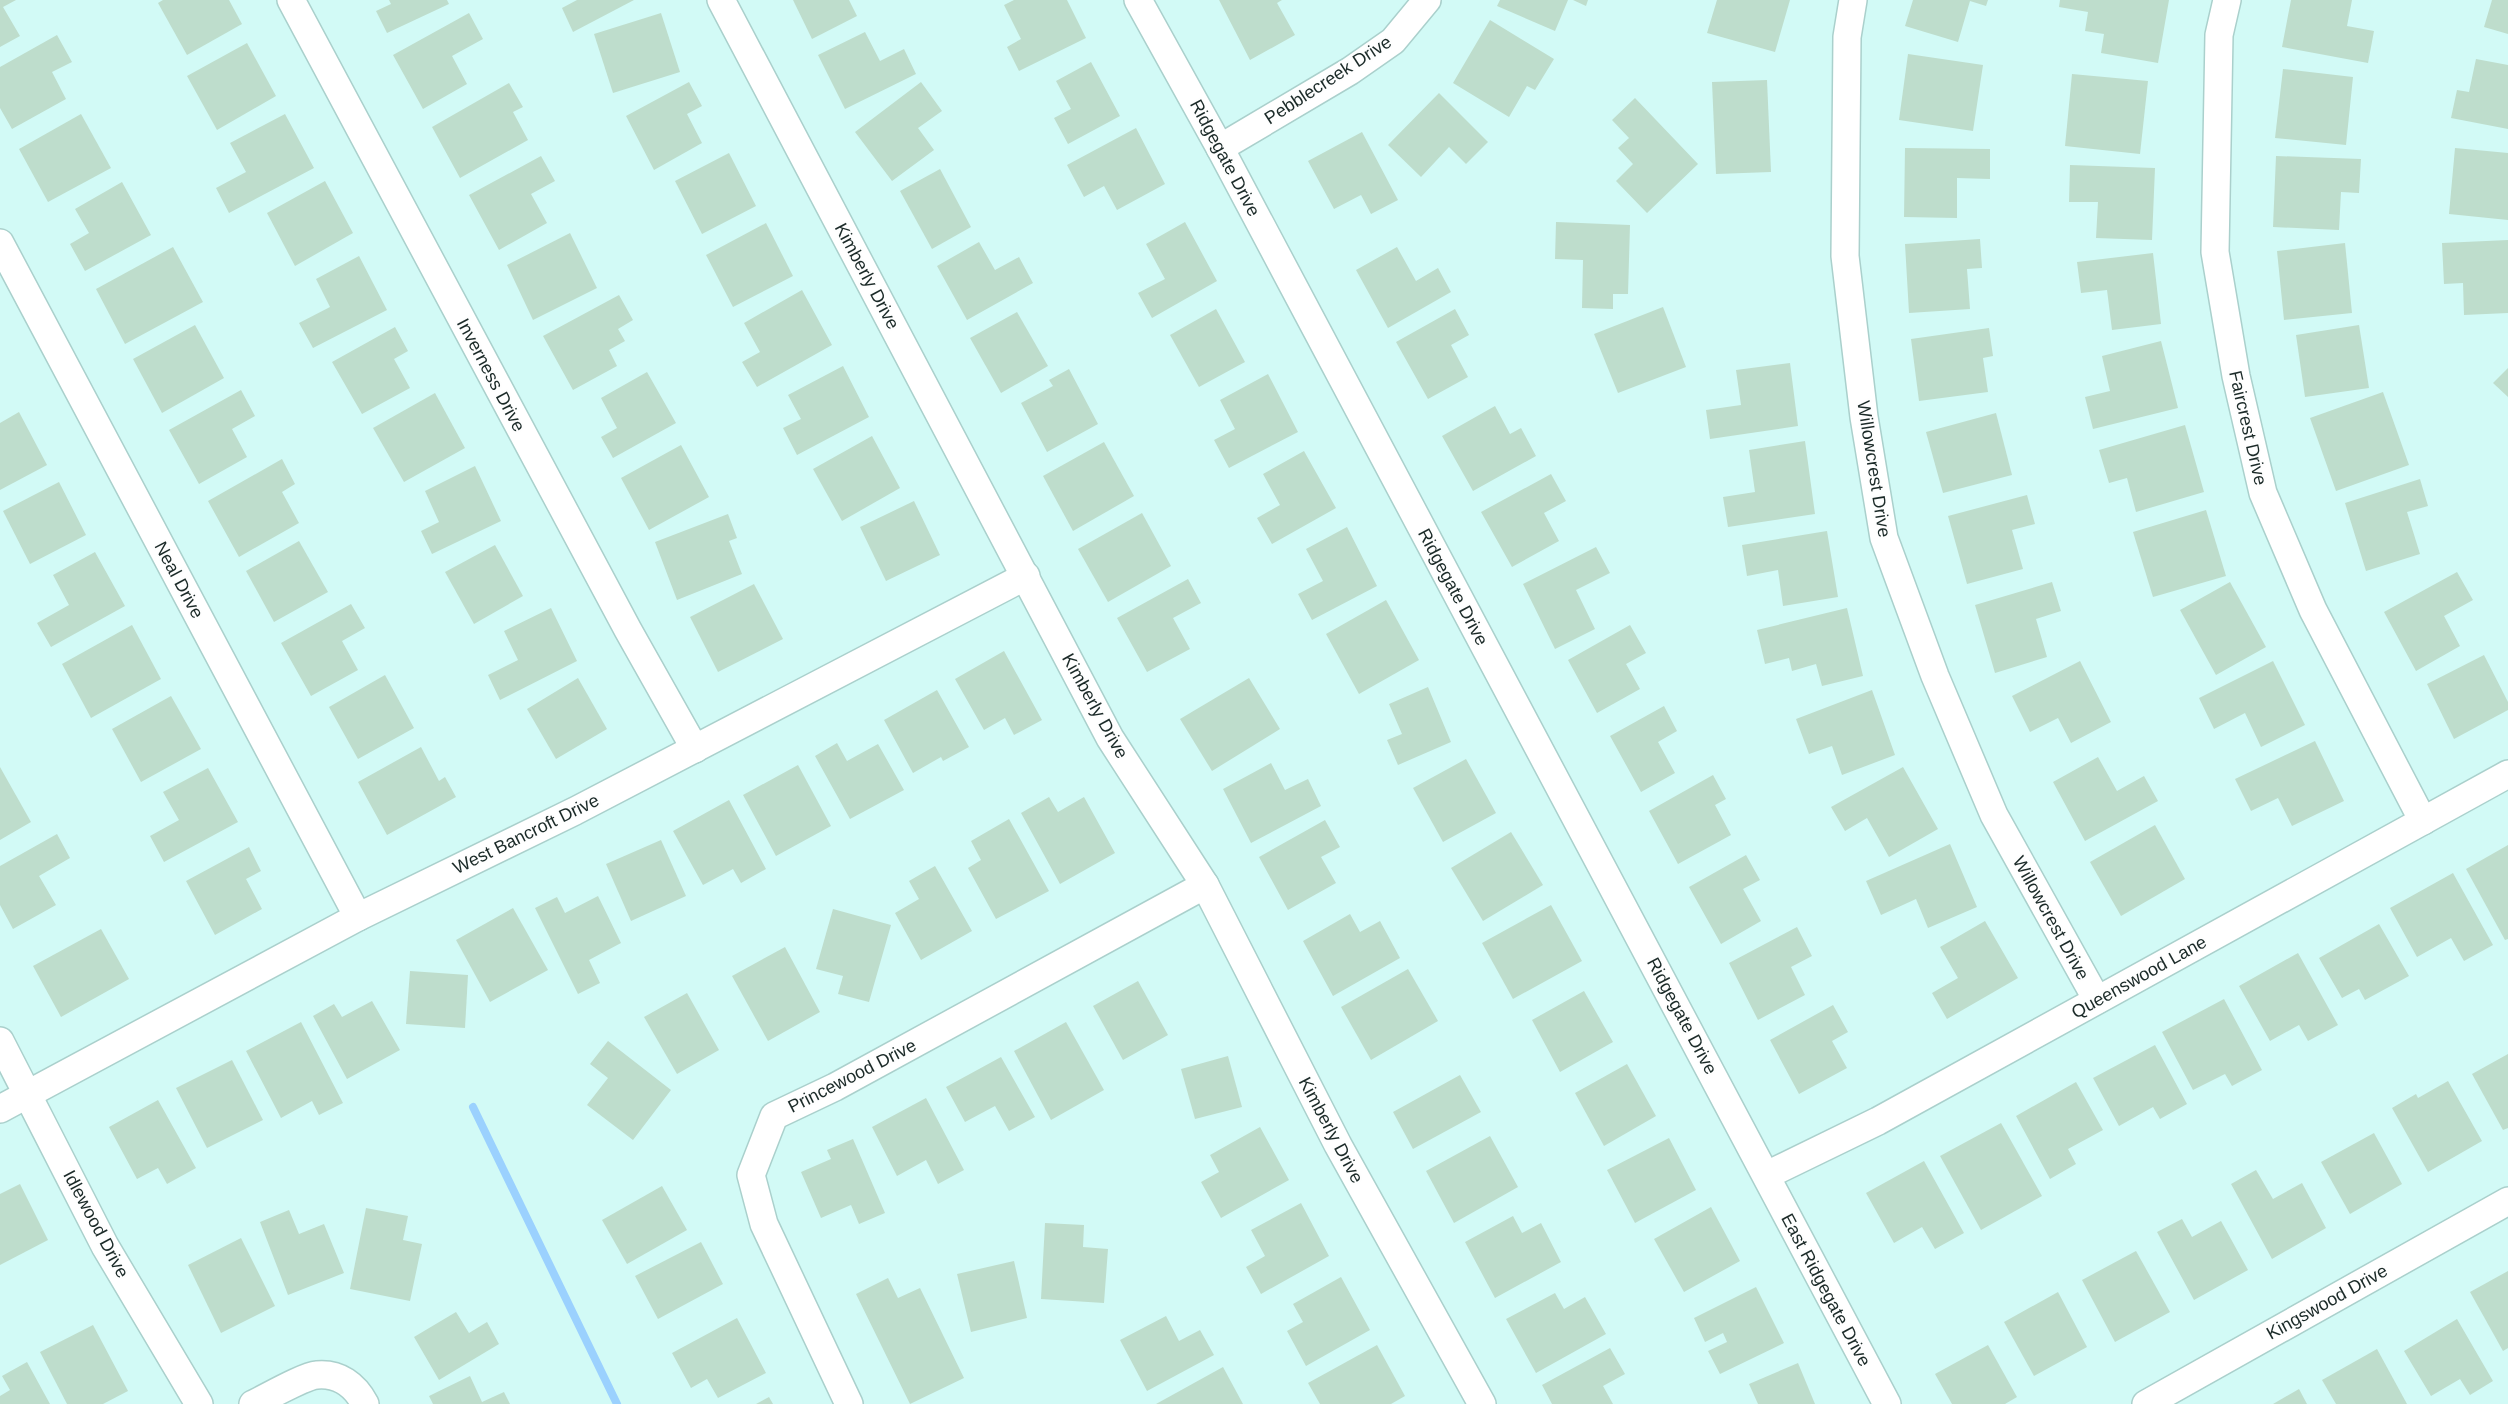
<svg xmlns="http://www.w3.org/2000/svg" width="2508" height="1404" viewBox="0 0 2508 1404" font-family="Arial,sans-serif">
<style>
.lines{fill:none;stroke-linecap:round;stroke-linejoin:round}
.stream{stroke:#9bd1fe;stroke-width:8}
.building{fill:#beddcc}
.minor-casing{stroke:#aad0cc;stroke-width:30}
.minor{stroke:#fff;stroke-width:27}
.labels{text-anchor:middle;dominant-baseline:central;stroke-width:4.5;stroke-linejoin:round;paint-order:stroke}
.street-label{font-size:18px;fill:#1b2a28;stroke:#fefefe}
</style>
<rect width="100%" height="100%" fill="#d2faf6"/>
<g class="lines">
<!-- stream -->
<path class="stream" d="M473,1107L617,1404"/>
</g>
<!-- building -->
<g class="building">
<path d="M0,0H16L3,7L20,36L0,47Z"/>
<path d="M163,0H229L242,24L187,55L158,3Z"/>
<path d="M389,0H447L449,4L387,33L376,11L391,4Z"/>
<path d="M577,0H634L573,32L562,8Z"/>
<path d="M793,0H849L857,16L812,39Z"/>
<path d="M1014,0H1067L1086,38L1019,71L1007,47L1021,39L1004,5Z"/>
<path d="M1219,0H1282L1277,3L1295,35L1250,60Z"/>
<path d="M1500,0H1568L1555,31L1497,6Z"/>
<path d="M1573,0H1588L1586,6Z"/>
<path d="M1717,0H1790L1775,52L1707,33Z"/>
<path d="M1913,0H1988L1986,6L1970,1L1958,42L1905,26Z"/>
<path d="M2060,0H2169L2158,63L2101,53L2104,34L2085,31L2088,12L2059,7Z"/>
<path d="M2291,0H2352L2347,26L2374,31L2368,63L2282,47Z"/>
<path d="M2492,0H2508V34L2484,27Z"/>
<path d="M469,13L483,39L452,56L467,84L423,109L393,55Z"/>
<path d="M661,13L680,72L613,93L594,34Z"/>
<path d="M1490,20L1554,59L1535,90L1527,86L1509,117L1453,83Z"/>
<path d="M865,32L880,61L904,49L916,74L845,109L818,55Z"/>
<path d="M57,35L72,62L52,72L66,99L12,129L0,108V67Z"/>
<path d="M247,43L276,96L217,130L187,76Z"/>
<path d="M1908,54L1983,65L1973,131L1899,120Z"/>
<path d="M2476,59L2508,65V129L2451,118L2457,90L2469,92Z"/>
<path d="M1091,62L1120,116L1068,144L1054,118L1071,109L1056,81Z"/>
<path d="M2283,69L2353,77L2346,145L2275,138Z"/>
<path d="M2072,74L2148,81L2140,154L2065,146Z"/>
<path d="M1767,80L1771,172L1716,174L1712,82Z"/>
<path d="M689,82L702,106L687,114L702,143L654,170L626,116Z"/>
<path d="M921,82L942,111L918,128L934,150L892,181L855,132Z"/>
<path d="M509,83L523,107L513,112L528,140L460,178L432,127Z"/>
<path d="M1439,93L1488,142L1466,164L1449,147L1421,177L1388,145Z"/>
<path d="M1635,98L1698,164L1647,213L1616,181L1633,164L1618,148L1629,138L1612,120Z"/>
<path d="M81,114L111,168L48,202L19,149Z"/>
<path d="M285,114L314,168L229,213L216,188L246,172L230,143Z"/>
<path d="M1136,128L1165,184L1117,210L1104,186L1084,197L1067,165Z"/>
<path d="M1362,132L1398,200L1371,214L1361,195L1334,209L1308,161Z"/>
<path d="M1905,148L1990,149V179L1957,178V218L1904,217Z"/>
<path d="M2455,148L2508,153V220L2449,214Z"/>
<path d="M729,153L756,206L702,234L675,181Z"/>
<path d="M541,156L555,181L531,194L547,223L499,250L469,195Z"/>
<path d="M2276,156L2361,159L2359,193L2341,192L2339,230L2273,227Z"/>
<path d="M2070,165L2155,168L2152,240L2096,238L2098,202H2069Z"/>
<path d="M940,169L971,227L932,249L900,191Z"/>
<path d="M325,181L353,233L295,266L267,213Z"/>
<path d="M122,182L151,235L85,271L70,244L89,233L75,209Z"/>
<path d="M1185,222L1217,281L1152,318L1138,293L1165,279L1146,244Z"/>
<path d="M1556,222L1630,225L1628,294H1613V309L1582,308L1583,260L1555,259Z"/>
<path d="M766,223L793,276L733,307L706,255Z"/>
<path d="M570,233L597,288L533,320L507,265Z"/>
<path d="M1980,239L1982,268L1967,269L1970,309L1909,313L1905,244Z"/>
<path d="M2508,240V313L2464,315L2463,283L2444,284L2442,243Z"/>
<path d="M979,242L995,270L1019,257L1033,283L967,320L937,266Z"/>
<path d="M2345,243L2352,313L2284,320L2277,251Z"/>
<path d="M173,247L203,302L125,344L96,289Z"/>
<path d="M1397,247L1416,281L1438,268L1451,292L1388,328L1356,270Z"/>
<path d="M2153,253L2161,324L2112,330L2107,290L2081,293L2077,262Z"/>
<path d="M359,256L387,310L313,348L299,323L330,307L316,279Z"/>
<path d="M802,290L832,345L757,387L742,362L760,352L744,323Z"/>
<path d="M619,295L633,320L618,329L625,341L609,350L617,366L573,390L543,336Z"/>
<path d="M1663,307L1686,367L1618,393L1594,334Z"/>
<path d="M1216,309L1245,362L1199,387L1170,335Z"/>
<path d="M1455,309L1469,335L1451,345L1468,377L1428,399L1396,342Z"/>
<path d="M1017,312L1048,366L1001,393L970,338Z"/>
<path d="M195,325L224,378L162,413L133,359Z"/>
<path d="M2359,325L2369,388L2305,397L2296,335Z"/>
<path d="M395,327L408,351L394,359L410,388L362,414L332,362Z"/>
<path d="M1989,328L1993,356L1983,358L1988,392L1919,401L1911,339Z"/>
<path d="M2161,341L2178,408L2093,429L2085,397L2110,391L2102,356Z"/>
<path d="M1790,363L1798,426L1710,439L1706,410L1741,405L1736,370Z"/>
<path d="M843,366L869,417L797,455L783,428L801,419L788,395Z"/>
<path d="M2508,368V397L2493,383Z"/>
<path d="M1069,369L1098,424L1047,452L1021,403L1053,386L1049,380Z"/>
<path d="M647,372L676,423L613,458L601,437L617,428L601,398Z"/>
<path d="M1268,374L1298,432L1229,468L1214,440L1235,429L1220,400Z"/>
<path d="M241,390L255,416L232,429L247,457L199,484L169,430Z"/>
<path d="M2383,392L2409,465L2336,491L2310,418Z"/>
<path d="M435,393L465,448L404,482L373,428Z"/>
<path d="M1495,406L1510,434L1521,428L1536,456L1473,491L1442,436Z"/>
<path d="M19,412L47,465L0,490V423Z"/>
<path d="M1996,413L2012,475L1943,493L1926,432Z"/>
<path d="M2185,425L2204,492L2136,512L2127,478L2109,483L2099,450Z"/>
<path d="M872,436L900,488L842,521L813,469Z"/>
<path d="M1805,441L1815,514L1728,527L1723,497L1755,492L1749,450Z"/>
<path d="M1104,442L1134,496L1073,531L1043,476Z"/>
<path d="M681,445L709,497L649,530L621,478Z"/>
<path d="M1304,451L1336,508L1272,544L1257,518L1280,505L1263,474Z"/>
<path d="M282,459L295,484L282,492L299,523L239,557L208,501Z"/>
<path d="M475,466L501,521L432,554L421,531L439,522L425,491Z"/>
<path d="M1551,474L1566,501L1544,513L1559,541L1512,567L1481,512Z"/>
<path d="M2420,479L2428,506L2407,512L2420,554L2366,571L2345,503Z"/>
<path d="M59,482L86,535L30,564L3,511Z"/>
<path d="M2027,495L2035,524L2012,530L2023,569L1967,584L1948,516Z"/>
<path d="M914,501L940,555L886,581L860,527Z"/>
<path d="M2206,510L2226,576L2153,597L2133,532Z"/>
<path d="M1142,513L1171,566L1108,602L1078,549Z"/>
<path d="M728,514L737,538L729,541L742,574L677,600L655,542Z"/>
<path d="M1347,527L1377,586L1312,620L1298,594L1323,581L1306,549Z"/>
<path d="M1827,531L1838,597L1783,606L1778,570L1747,576L1742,545Z"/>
<path d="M299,541L328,592L274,622L246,571Z"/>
<path d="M495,545L523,596L474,624L445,572Z"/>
<path d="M1596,547L1610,573L1576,590L1595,629L1555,649L1523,584Z"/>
<path d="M95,552L125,606L51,647L37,623L69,605L53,575Z"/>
<path d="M2457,572L2473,600L2444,616L2460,646L2416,671L2384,612Z"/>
<path d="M1188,579L1201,603L1173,618L1190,649L1147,672L1117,618Z"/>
<path d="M2052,582L2061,611L2036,619L2047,657L1995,673L1975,605Z"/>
<path d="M2230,582L2266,647L2216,675L2180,610Z"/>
<path d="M754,584L783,639L718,672L690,617Z"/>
<path d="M1386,600L1419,660L1359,694L1326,634Z"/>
<path d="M351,604L365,628L342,641L358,670L311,696L281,643Z"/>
<path d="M551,608L577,661L500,700L488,675L518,660L504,631Z"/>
<path d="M1847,608L1863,676L1822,686L1816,664L1792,671L1789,658L1765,664L1757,630Z"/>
<path d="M132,625L161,679L91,718L62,664Z"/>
<path d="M1630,625L1646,653L1626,664L1640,689L1597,713L1568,660Z"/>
<path d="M1004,651L1042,720L1014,735L1005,718L984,730L955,679Z"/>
<path d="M2484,655L2508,702V710L2454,739L2427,684Z"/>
<path d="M2080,661L2111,722L2071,743L2058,718L2030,732L2012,696Z"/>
<path d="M2273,661L2305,725L2261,747L2245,713L2214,729L2199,698Z"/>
<path d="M385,675L414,728L358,759L329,707Z"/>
<path d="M578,678L607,729L556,759L527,709Z"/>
<path d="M1249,678L1280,729L1212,771L1180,719Z"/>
<path d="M1428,687L1451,742L1398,765L1387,740L1402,734L1389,704Z"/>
<path d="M937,690L969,747L943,761L941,757L913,773L884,720Z"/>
<path d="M1872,690L1895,755L1842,775L1832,746L1809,754L1796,719Z"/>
<path d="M171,696L201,749L141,782L112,729Z"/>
<path d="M1664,706L1677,731L1658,742L1675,773L1641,792L1610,736Z"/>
<path d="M2315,741L2344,801L2292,826L2278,798L2251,811L2235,779Z"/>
<path d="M837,743L847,761L878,744L904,790L850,819L815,756Z"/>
<path d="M421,747L439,781L445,777L456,797L387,835L358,782Z"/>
<path d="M2098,757L2117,791L2144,776L2158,801L2085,841L2053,782Z"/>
<path d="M1466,759L1496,813L1443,842L1413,788Z"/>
<path d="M1271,763L1285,790L1308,779L1321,806L1251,843L1223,789Z"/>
<path d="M798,765L831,826L776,856L743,795Z"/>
<path d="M0,767L31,822L0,840Z"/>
<path d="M1903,767L1938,829L1889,857L1867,818L1845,831L1831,807Z"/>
<path d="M208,768L238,822L164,862L150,836L179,820L163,792Z"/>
<path d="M1713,775L1726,799L1715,805L1731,835L1678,864L1649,811Z"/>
<path d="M1049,797L1058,812L1084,797L1115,853L1060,884L1021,813Z"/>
<path d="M729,800L766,869L741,883L733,869L703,885L673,831Z"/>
<path d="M1009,819L1049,891L996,919L968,868L981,860L971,841Z"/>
<path d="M1325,820L1340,847L1321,857L1336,883L1288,910L1259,857Z"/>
<path d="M2155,825L2185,879L2121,916L2090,862Z"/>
<path d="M1511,832L1543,885L1483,921L1451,868Z"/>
<path d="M57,834L70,858L39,876L56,905L13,929L0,905V866Z"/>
<path d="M661,840L686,896L631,921L606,864Z"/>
<path d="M1950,844L1977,907L1928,928L1916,899L1881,915L1866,881Z"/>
<path d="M2508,845V939L2505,940L2466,869Z"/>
<path d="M249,847L261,871L246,879L262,909L215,935L186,881Z"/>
<path d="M1746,855L1760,880L1743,889L1761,921L1721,944L1689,887Z"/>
<path d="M935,866L972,931L921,960L895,913L919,899L909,881Z"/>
<path d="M2453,873L2493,945L2464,961L2451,938L2417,957L2390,908Z"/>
<path d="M598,896L621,943L589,960L600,983L578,994L535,908L557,897L565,913Z"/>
<path d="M1551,905L1582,961L1513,999L1482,943Z"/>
<path d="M513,908L548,970L490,1002L456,940Z"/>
<path d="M833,909L891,925L869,1002L838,994L843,976L816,969Z"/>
<path d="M1350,914L1360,932L1380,921L1400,958L1333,996L1303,941Z"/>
<path d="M1985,921L2018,978L1947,1019L1932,993L1958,978L1940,947Z"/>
<path d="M2379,924L2409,976L2365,1000L2359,989L2342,998L2319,958Z"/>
<path d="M1797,927L1812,956L1791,967L1805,995L1758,1020L1729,963Z"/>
<path d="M101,929L129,979L61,1017L33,966Z"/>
<path d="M785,947L820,1012L768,1041L732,976Z"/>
<path d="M2298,953L2338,1025L2308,1041L2299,1025L2270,1041L2239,986Z"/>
<path d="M1408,969L1438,1021L1371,1060L1341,1007Z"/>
<path d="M410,971L468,975L465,1028L406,1024Z"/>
<path d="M1138,981L1168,1035L1123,1060L1093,1006Z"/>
<path d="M1584,991L1613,1042L1560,1072L1532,1020Z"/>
<path d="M687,993L719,1050L677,1074L644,1017Z"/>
<path d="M2224,999L2262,1070L2232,1086L2225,1074L2193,1090L2162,1032Z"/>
<path d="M372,1001L400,1050L347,1079L313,1016L334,1004L342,1017Z"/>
<path d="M1833,1005L1848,1032L1832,1041L1847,1068L1799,1094L1770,1040Z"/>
<path d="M301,1022L343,1103L319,1115L312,1101L281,1118L246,1051Z"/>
<path d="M1066,1022L1104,1090L1051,1120L1014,1051Z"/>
<path d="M608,1041L671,1090L633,1140L587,1105L608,1078L590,1064Z"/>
<path d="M2155,1045L2187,1104L2160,1119L2153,1107L2119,1126L2093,1078Z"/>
<path d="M2508,1054V1128L2503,1130L2472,1074Z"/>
<path d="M1228,1056L1242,1107L1195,1119L1181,1069Z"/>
<path d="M1001,1057L1035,1117L1009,1131L995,1106L965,1122L946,1087Z"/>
<path d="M232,1060L263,1120L207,1148L176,1088Z"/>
<path d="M1627,1064L1656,1116L1604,1146L1575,1093Z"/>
<path d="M1460,1075L1481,1112L1413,1149L1393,1112Z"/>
<path d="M2448,1081L2482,1141L2428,1172L2392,1108L2416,1094L2418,1098Z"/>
<path d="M2076,1082L2103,1130L2068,1149L2076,1164L2050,1179L2016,1116Z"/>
<path d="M926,1098L964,1170L938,1184L926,1160L897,1176L872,1127Z"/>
<path d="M158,1100L196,1168L167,1184L158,1168L137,1179L109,1127Z"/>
<path d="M2001,1123L2042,1196L1981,1230L1940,1156Z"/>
<path d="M1260,1127L1289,1180L1221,1218L1201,1182L1219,1172L1210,1155Z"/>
<path d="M2374,1133L2402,1184L2350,1214L2321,1162Z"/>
<path d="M1490,1136L1518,1187L1454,1223L1426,1171Z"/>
<path d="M1669,1138L1696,1190L1635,1223L1607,1170Z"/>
<path d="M853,1139L885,1213L859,1224L851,1205L821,1218L801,1172L831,1159L827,1150Z"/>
<path d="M1924,1161L1964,1233L1935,1249L1922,1227L1894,1243L1866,1193Z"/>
<path d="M2256,1170L2273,1199L2302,1183L2326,1228L2272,1259L2231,1184Z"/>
<path d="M20,1184L48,1240L0,1265V1194Z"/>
<path d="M662,1186L687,1230L627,1264L602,1220Z"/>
<path d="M1301,1203L1329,1256L1261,1294L1246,1267L1265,1256L1251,1230Z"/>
<path d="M1711,1207L1740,1261L1684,1292L1654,1239Z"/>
<path d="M366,1208L408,1216L403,1240L422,1244L410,1301L350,1289Z"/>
<path d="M289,1210L299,1234L324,1224L344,1273L288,1295L260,1222Z"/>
<path d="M1513,1216L1522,1233L1541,1223L1561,1262L1495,1298L1465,1242Z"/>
<path d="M2182,1219L2192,1237L2221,1221L2248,1270L2194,1300L2157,1232Z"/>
<path d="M1045,1223L1084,1225L1083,1247L1108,1249L1104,1303L1041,1299Z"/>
<path d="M241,1238L275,1306L221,1333L188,1265Z"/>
<path d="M701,1242L723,1284L658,1319L635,1276Z"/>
<path d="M2136,1251L2170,1312L2115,1342L2082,1280Z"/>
<path d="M1014,1261L1027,1318L971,1332L957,1274Z"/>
<path d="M2508,1271V1348L2503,1351L2470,1292Z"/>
<path d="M1341,1277L1370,1330L1306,1366L1287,1331L1303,1322L1293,1304Z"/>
<path d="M888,1278L898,1298L920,1288L964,1378L910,1404L856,1294Z"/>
<path d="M1756,1287L1784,1343L1720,1374L1708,1351L1727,1342L1723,1333L1705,1342L1694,1318Z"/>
<path d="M2058,1292L2087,1347L2034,1376L2004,1322Z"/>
<path d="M1555,1293L1564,1309L1585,1297L1606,1334L1536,1373L1506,1319Z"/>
<path d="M456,1312L469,1333L487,1322L499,1344L439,1380L414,1337Z"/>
<path d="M1166,1316L1179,1341L1200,1330L1214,1355L1147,1391L1120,1340Z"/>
<path d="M737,1318L766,1373L718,1398L707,1379L691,1388L672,1353Z"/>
<path d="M2457,1319L2493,1381L2470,1395L2460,1379L2431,1396L2404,1351Z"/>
<path d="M93,1325L128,1391L103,1404H67L40,1352Z"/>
<path d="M1377,1345L1405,1396L1391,1404H1320L1308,1383Z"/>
<path d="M1988,1345L2017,1397L2005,1404H1952L1935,1374Z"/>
<path d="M1610,1348L1625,1374L1603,1386L1613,1404H1552L1542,1385Z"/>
<path d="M2377,1349L2407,1404H2336L2322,1380Z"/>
<path d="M27,1362L50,1404H0V1396L10,1390L2,1376Z"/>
<path d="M1798,1363L1815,1404H1758L1749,1384Z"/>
<path d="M1223,1367L1243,1404H1156Z"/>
<path d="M470,1376L482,1402L504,1392L510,1404H433L429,1396Z"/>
<path d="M2299,1389L2307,1404H2273Z"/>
<path d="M769,1397L773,1404H756Z"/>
</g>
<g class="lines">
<!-- minor casing -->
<g class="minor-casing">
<g id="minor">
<path d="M291,0L628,630L695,749"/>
<path d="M721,0L1110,738L1205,885L1338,1145L1482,1404"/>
<path d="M1138,0L1220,148L1887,1404"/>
<path d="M1853,0L1847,37L1845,256L1864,417L1884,538L1935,676L1994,815L2097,1000"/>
<path d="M2227,0L2219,35L2215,252L2236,376L2263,493L2313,610L2423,821"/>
<path d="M1220,148L1350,71L1393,41L1427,0"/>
<path d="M0,243L358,917"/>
<path d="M0,1041L105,1246L199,1404"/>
<path d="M0,1109L358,917L575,811L1026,576"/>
<path d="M1767,1175L1878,1121L2508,774"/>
<path d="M253,1404C266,1398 304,1376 317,1375C339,1373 355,1385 365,1404"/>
<path d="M849,1404L764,1224L751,1175L774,1116L835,1087L1205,885"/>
<path d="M2146,1404L2508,1201"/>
</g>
</g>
<!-- minor -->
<use href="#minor" class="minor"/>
</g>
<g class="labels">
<!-- street labels -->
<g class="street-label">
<text transform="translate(1328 80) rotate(-33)">Pebblecreek Drive</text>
<text transform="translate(1225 158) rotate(62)">Ridgegate Drive</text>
<text transform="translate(867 276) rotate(62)">Kimberly Drive</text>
<text transform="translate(491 375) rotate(62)">Inverness Drive</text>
<text transform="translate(2248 428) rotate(77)">Faircrest Drive</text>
<text transform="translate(1874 469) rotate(81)">Willowcrest Drive</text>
<text transform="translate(179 580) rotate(62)">Neal Drive</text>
<text transform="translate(1453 587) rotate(62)">Ridgegate Drive</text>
<text transform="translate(1095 706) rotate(61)">Kimberly Drive</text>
<text transform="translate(526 834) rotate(-26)">West Bancroft Drive</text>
<text transform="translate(2051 918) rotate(61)">Willowcrest Drive</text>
<text transform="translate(2139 977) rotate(-29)">Queenswood Lane</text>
<text transform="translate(1682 1016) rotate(62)">Ridgegate Drive</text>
<text transform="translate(852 1076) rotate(-27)">Princewood Drive</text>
<text transform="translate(1331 1130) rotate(62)">Kimberly Drive</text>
<text transform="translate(96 1224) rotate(62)">Idlewood Drive</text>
<text transform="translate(1826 1290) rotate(62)">East Ridgegate Drive</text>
<text transform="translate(2327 1302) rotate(-29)">Kingswood Drive</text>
</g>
</g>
</svg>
